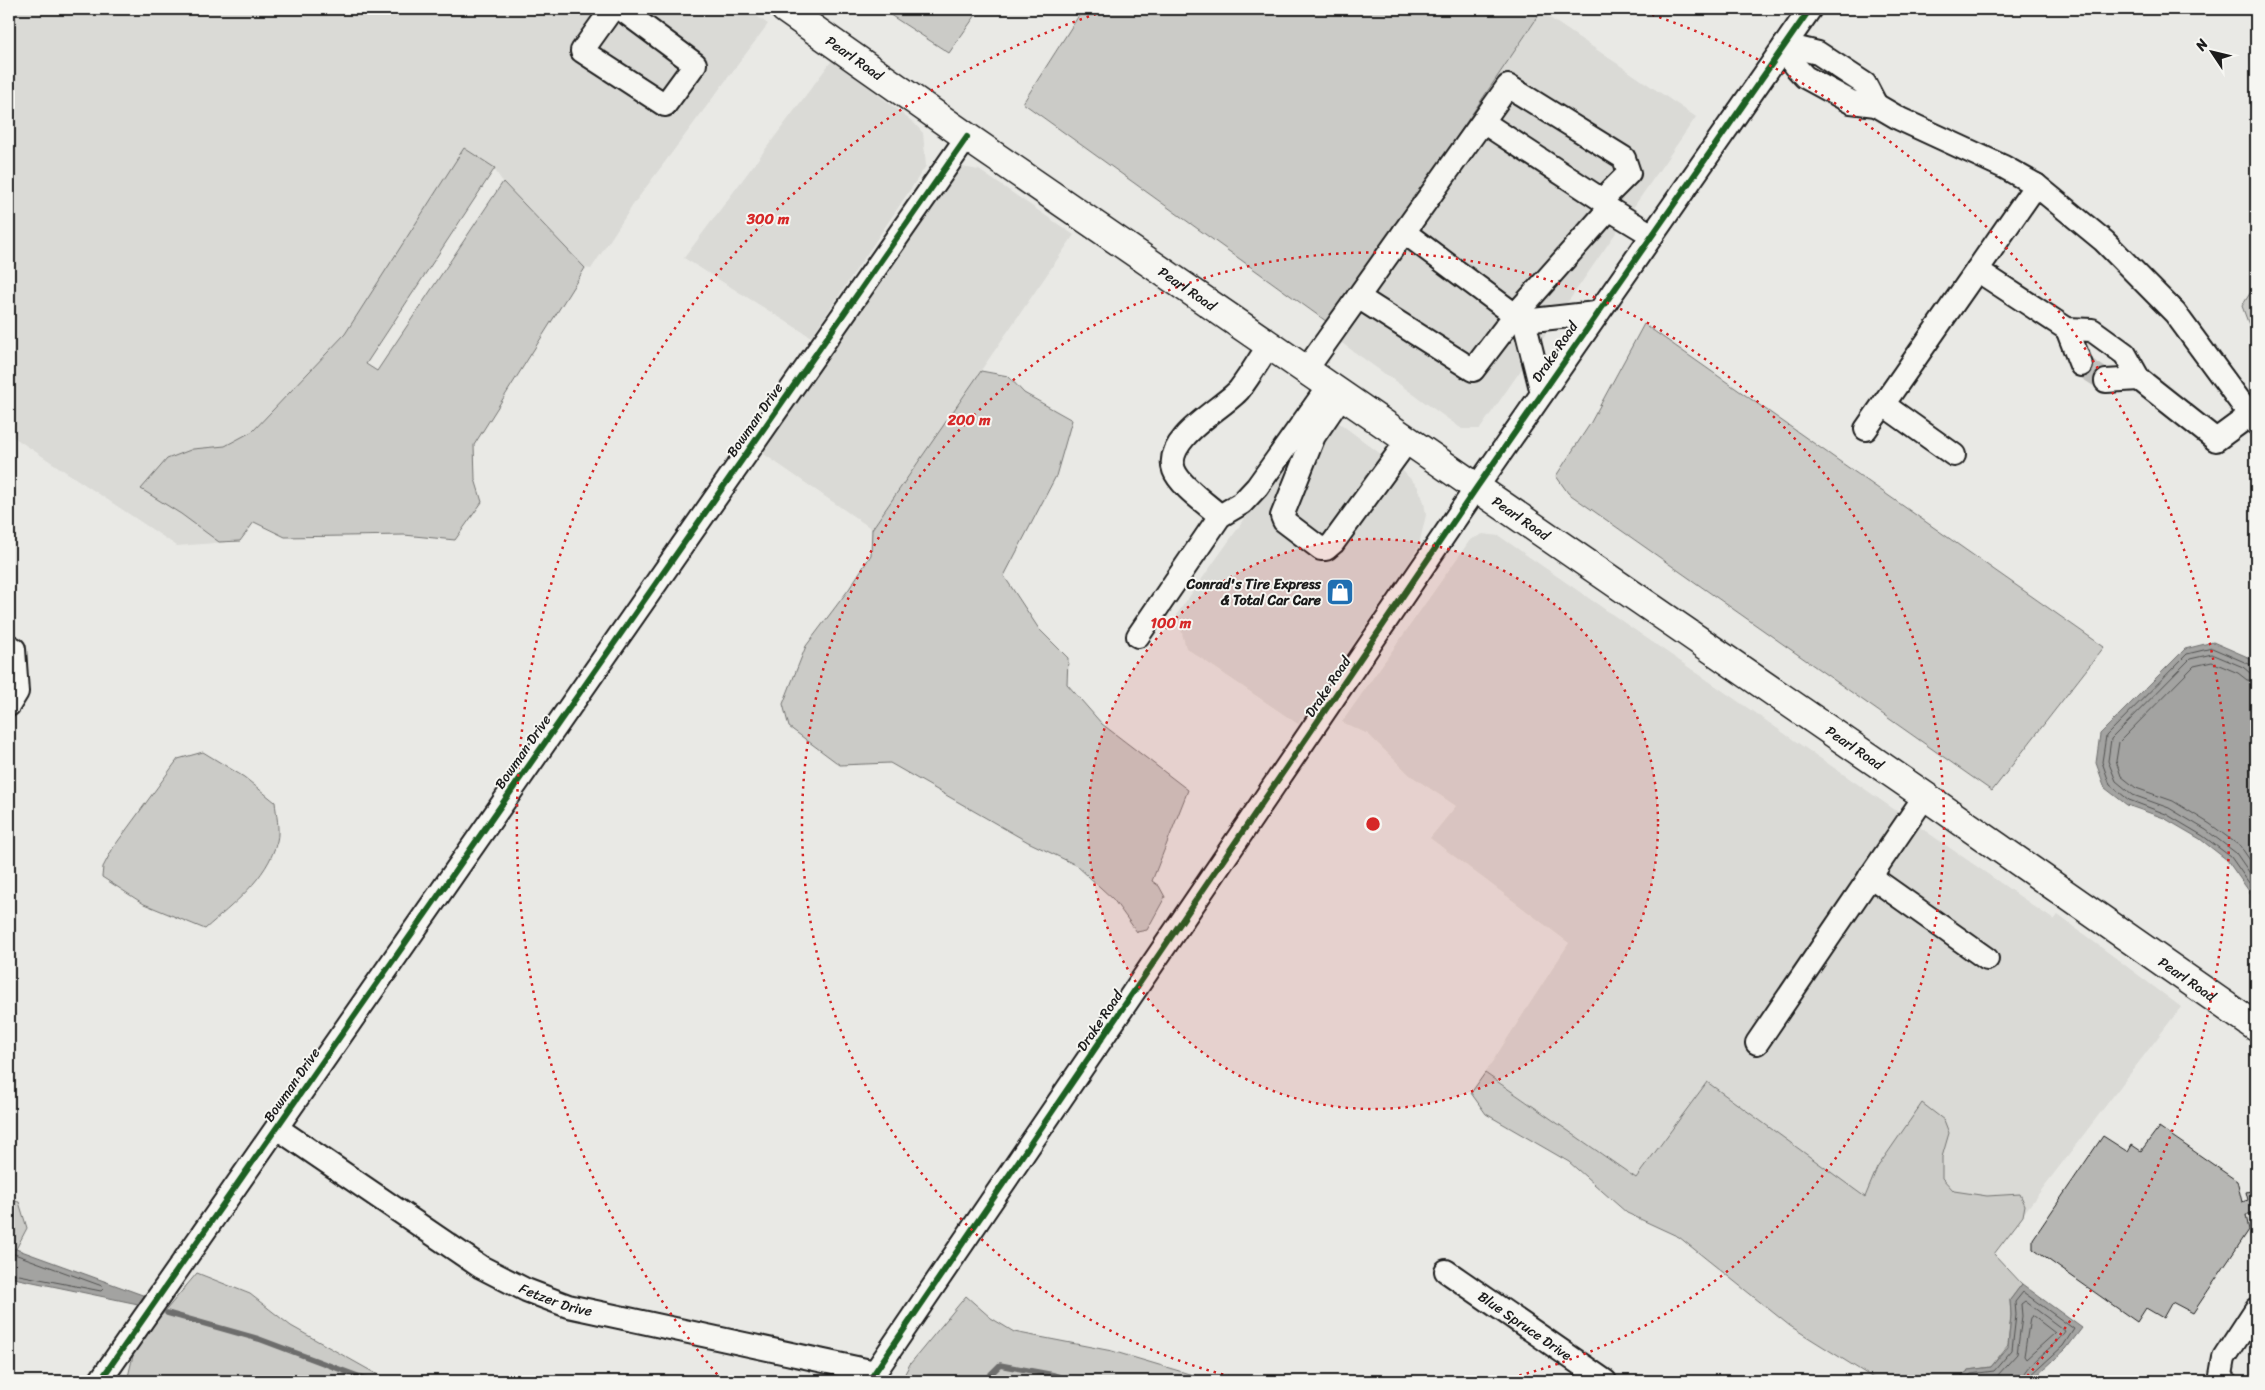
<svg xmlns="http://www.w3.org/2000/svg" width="2265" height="1390" viewBox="0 0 2265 1390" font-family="Sriracha,sans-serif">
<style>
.built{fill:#dadad6}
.green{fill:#cbcbc7;stroke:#747472}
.water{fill:#a3a3a1;stroke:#6d6d6c}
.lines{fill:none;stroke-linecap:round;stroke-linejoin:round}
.shore{stroke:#525251;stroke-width:1}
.stream{stroke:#6d6d6c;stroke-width:5.5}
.building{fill:#b6b6b3;stroke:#1c1c1c}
.minor-tunnel{stroke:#c0c0bd;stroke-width:22;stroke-dasharray:22 11;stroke-linecap:butt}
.minor-casing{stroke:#1c1c1c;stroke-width:26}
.major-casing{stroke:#1c1c1c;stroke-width:31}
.minor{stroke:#f6f6f2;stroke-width:22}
.major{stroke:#f6f6f2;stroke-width:28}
.cycleway-casing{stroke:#f6f6f2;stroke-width:9}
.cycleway{stroke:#1b5e20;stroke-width:6}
.ring{fill:none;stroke:#d62828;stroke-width:2.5;stroke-dasharray:2.5 5}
.labels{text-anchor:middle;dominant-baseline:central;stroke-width:4;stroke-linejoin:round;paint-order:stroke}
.street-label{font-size:14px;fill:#1c1c1c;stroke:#f6f6f2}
.poi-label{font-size:14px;font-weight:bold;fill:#1c1c1c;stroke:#f6f6f2;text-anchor:end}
.centre{fill:#d62828;stroke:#f6f6f2;stroke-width:2.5}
.ring-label{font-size:15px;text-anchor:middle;font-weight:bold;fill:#d62828;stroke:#f6f6f2;stroke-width:4;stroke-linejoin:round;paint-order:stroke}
</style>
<rect width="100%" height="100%" fill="#e9e9e5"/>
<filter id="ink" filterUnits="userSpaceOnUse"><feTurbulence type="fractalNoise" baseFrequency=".02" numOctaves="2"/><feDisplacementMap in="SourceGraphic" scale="10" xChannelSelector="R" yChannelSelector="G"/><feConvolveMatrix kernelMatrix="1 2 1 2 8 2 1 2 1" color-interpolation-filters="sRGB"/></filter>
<g filter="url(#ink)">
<!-- built -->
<g class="built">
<path d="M9,9H746L768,24L635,202L591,269L585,268L503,182L494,169L366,364L240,541L177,546L9,434Z"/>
<path d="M1541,12L1696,117L1480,429H1462L1325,331Z"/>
<path d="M833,59L914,123L923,133L926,166L811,337L684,258Z"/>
<path d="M962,167L979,170L1074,235L872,529L758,450L942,184Z"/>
<path d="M1322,410L1402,470L1418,487L1424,502L1426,515L1419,545L1408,565L1298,724L1186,648L1177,614Z"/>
<path d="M1483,534L1499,536L2054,920L2058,915L2181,1007L1963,1293L1707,1083L1636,1178L1485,1073L1569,943L1430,838L1456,806L1410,775L1368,734L1342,722L1470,540Z"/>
</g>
<!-- green -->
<g class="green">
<path d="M881,9H980L949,53Z"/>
<path d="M1083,9H1536L1541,12L1330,324L1023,103Z"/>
<path d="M464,148L495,168L366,364L377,371L503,182L585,268L474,445L475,479L482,502L455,540L404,535L285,537L254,522L240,541L219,542L181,514L141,489L167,459L193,449L225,446L253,431L345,334Z"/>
<path d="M2256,284V344L2242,306Z"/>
<path d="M1644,324L2104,647L1992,791L1568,493L1556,476L1590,424Z"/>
<path d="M981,371L1008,376L1024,393L1072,420L1056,476L1004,576L1039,629L1068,658L1067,684L1102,724L1188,790L1152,881L1159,886L1165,897L1147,930L1137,932L1113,899L1076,865L1028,842L890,763L840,765L789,727L783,704L806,646L849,589L871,555L872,529Z"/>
<path d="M203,752L244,777L275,802C276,813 280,830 277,841C267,879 233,904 205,929L144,904L102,877L103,867L113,848L178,759Z"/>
<path d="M1485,1073L1636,1178L1707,1082L1865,1197L1877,1168L1922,1103L1944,1120L1949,1133L1942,1157V1178L1954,1191L1987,1196L2020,1194L2025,1205L2023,1216L1994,1254L2022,1284L2010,1300L2011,1315L2008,1345L1991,1367L1969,1370L1956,1381H1878L1790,1326L1679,1237L1627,1213L1569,1162L1486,1114L1471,1093Z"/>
<path d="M9,1200L19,1202L27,1228L16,1249L9,1247Z"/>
<path d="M197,1273L250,1294L291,1326L380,1376L395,1381H127L135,1347Z"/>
<path d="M966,1296L991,1318L1014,1332L1112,1351L1196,1376L1204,1381H901L910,1364Z"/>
</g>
<!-- water -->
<g class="water">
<path d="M2213,642L2250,658L2256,665V901L2227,860L2200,839L2164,818L2127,805L2105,788L2096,763L2100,734L2185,649Z"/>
<path d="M9,1247L16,1249L148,1297L138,1304L9,1277Z"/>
<path d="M2022,1284L2082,1328L2066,1349L2031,1381H1956L1969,1370L1991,1367L2008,1347L2011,1315L2010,1300Z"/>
</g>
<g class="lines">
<!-- shore -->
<g class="shore">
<path d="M2256,667L2212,648L2187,654L2106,736L2102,762L2110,785L2129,800L2166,814L2203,836L2231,857L2256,893"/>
<path d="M2256,674L2250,673L2243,667L2212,654L2190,659L2111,739L2108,761L2116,781L2133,795L2169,808L2206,830L2236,853L2256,882"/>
<path d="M2256,681L2247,680L2238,673L2212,662L2194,666L2119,742L2116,761L2121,776L2136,788L2173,801L2210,824L2241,847L2256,869"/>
<path d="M9,1252L102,1286L103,1289L101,1291L9,1273"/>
<path d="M2033,1316L2055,1333L2026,1359L2024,1356L2030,1318Z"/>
<path d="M1963,1381L1971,1374L1994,1371L2012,1350L2016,1315L2015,1302L2023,1292L2074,1329L2063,1346L2030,1376L2028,1381"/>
<path d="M1973,1381L1997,1376L2017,1354L2022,1316L2021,1304L2025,1301L2065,1331C2056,1347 2023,1365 2022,1381"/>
</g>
<!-- stream -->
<g class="stream">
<path d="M167,1313L259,1339L371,1381"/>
<path d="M984,1381L1000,1365L1054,1375L1073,1381"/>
</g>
</g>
<!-- building -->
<path class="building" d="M2159,1127L2237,1181L2242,1202L2248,1200L2246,1192L2256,1190V1221H2255L2254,1215H2246L2249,1230L2193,1313L2172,1302L2163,1318L2146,1308L2137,1322L2033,1249V1239L2103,1136L2128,1152L2132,1145L2141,1151Z"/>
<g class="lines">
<!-- minor-tunnel -->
<path class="minor-tunnel" d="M2081,365L2106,381"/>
<!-- minor casing -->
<g class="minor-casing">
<g id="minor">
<path d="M612,9L582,51L665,105L695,64L621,9"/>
<path d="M1785,45L1794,65L1805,77L1851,102L1876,105L1900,119L2004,167L2036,185L2104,241L2175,313L2256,423"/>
<path d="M1785,45L1818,53L1865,84L1876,105"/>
<path d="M1483,122L1602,200"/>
<path d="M2036,185L1977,270L2067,329L2092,330L2125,354L2139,379L2216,440L2250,415"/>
<path d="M1358,297L1473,370L1515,315L1404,232"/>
<path d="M1524,321L1596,313"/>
<path d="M2067,329L2081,365"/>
<path d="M1306,370L1508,86L1624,158L1629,173L1602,200L1609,209L1652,235"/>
<path d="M2106,381L2139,379"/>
<path d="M1542,393L1524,321L1515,315L1609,209"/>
<path d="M1342,395L1314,436L1282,516L1284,521L1321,549H1326L1333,543L1408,440"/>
<path d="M1884,405L1954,455"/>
<path d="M1866,429L1977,270"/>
<path d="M1220,516C1207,504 1180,486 1174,470C1163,439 1223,408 1239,390C1250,376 1259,360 1269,345"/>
<path d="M1138,636L1220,516L1242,503L1257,487L1329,386"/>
<path d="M9,646L14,649L17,692L9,705"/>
<path d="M1870,876L1987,959"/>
<path d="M1757,1043L1925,796"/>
<path id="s1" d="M277,1128L481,1267L526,1290L568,1306L875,1372"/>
<path id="s2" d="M1446,1271L1605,1381"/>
<path d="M100,1381L967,137"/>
<path d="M869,1381L1477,487L1810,9"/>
<path d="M2225,1381L2221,1375L2224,1358L2256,1309"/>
</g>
</g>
<!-- major casing -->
<g class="major-casing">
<g id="major">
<path id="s3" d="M785,9L967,137L1925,796L2256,1027"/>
</g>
</g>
<!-- minor -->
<use href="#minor" class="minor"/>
<!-- major -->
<use href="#major" class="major"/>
<!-- cycleway casing -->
<g class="cycleway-casing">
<g id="cycleway">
<path d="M100,1381L967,137"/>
<path d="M869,1381L1477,487L1810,9"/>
</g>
</g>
<!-- cycleway -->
<use href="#cycleway" class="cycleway"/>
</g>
</g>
<!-- distance rings -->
<circle cx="1373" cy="824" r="285" fill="#d62828" fill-opacity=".12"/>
<g class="ring">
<circle cx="1373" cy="824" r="285"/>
<path d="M1245 1380A571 571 0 1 1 1501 1380"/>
<path d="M722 1380A856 856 0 0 1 1108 10M1638 10A856 856 0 0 1 2024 1380"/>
</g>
<!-- icons -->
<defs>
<g id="shop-square" transform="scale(1.4375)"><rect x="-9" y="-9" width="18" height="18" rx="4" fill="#1f6fb2" stroke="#f6f6f2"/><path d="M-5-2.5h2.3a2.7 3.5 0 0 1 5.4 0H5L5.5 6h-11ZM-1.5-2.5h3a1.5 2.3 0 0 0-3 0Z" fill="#fff"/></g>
</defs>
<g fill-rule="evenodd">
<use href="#shop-square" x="1340" y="592"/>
</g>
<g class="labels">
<!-- street labels -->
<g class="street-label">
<text stroke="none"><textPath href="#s3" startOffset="85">Pearl Road</textPath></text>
<text stroke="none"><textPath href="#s3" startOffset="490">Pearl Road</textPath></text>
<text transform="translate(1555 352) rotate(-56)">Drake Road</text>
<text transform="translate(755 420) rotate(-55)">Bowman Drive</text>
<text stroke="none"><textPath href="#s3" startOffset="895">Pearl Road</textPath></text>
<text transform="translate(1328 687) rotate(-56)">Drake Road</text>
<text stroke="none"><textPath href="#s3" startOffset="1300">Pearl Road</textPath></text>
<text transform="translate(523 752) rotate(-55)">Bowman Drive</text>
<text stroke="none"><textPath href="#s3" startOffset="1705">Pearl Road</textPath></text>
<text transform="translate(1100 1021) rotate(-56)">Drake Road</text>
<text transform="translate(292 1085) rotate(-55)">Bowman Drive</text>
<text stroke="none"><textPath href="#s1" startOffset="329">Fetzer Drive</textPath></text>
<text stroke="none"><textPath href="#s2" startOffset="96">Blue Spruce Drive</textPath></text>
</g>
<!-- poi labels -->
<g class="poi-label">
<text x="1321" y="584">Conrad's Tire Express<tspan x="1321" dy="16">&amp; Total Car Care</tspan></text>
</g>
</g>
<circle cx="1373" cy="824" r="8" class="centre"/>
<g class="ring-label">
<text x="768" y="224">300 m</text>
<text x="969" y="425">200 m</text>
<text x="1171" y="628">100 m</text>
</g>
<!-- margin -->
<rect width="2265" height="1390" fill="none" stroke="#f6f6f2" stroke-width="30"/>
<rect x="15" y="15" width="2235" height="1360" fill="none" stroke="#1c1c1c" stroke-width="2" filter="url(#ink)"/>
<!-- north arrow -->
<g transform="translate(2212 52) rotate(305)" stroke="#f6f6f2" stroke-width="4" paint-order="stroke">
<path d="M0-4L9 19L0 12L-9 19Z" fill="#1c1c1c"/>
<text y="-8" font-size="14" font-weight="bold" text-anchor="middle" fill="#1c1c1c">N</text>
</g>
</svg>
